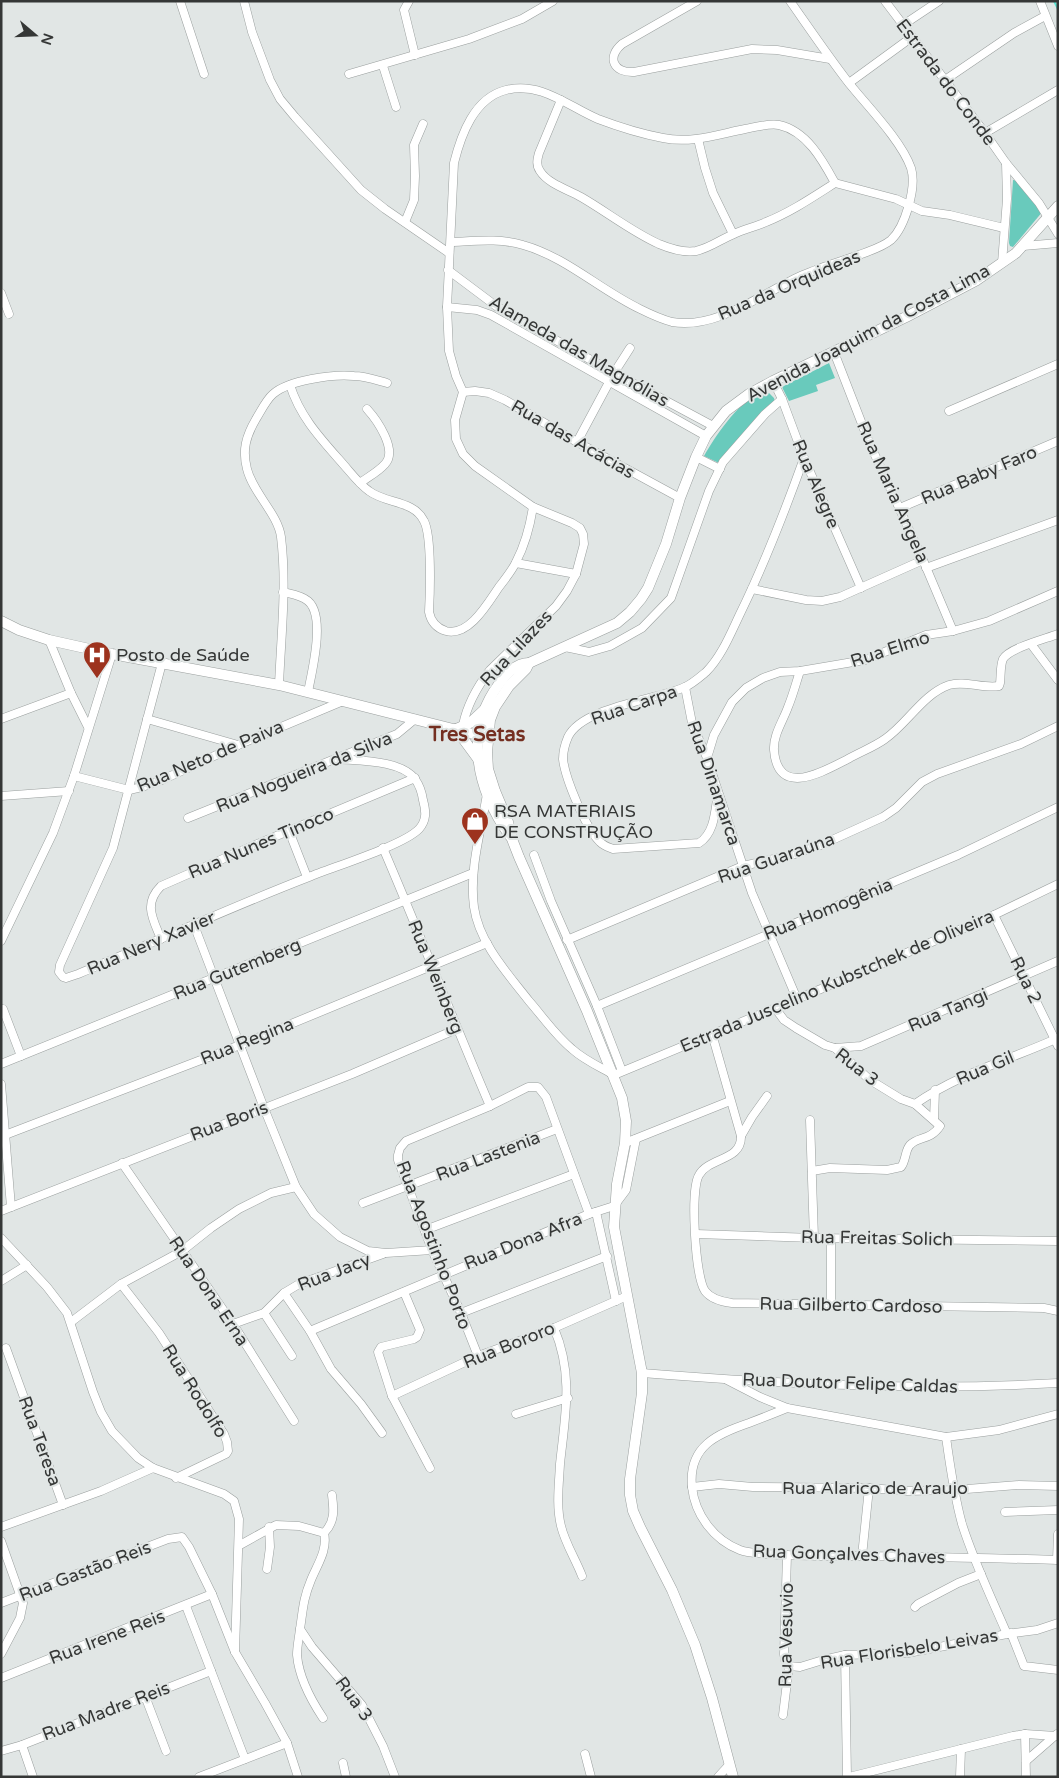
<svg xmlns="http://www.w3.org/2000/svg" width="1059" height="1778" viewBox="0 0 1059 1778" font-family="'Varela Round',sans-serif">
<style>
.green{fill:#69cabc}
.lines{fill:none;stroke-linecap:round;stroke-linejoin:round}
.stream{stroke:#59e7d4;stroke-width:2}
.minor-casing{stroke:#9a9f9e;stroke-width:9}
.major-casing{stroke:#9a9f9e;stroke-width:11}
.minor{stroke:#fff;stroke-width:8}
.major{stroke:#fff;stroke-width:10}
.labels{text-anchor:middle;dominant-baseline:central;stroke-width:4;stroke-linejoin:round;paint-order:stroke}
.street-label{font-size:18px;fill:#353736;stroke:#e1e6e5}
.poi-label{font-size:18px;fill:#353736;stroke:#e1e6e5;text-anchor:start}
.quarter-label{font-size:20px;font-weight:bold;fill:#742f21;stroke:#e1e6e5}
</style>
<rect width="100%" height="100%" fill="#e1e6e5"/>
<!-- green -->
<g class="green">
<path d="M1013,180L1019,181L1043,211L1013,247L1010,246L1009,243Z"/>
<path d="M829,363L835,378L816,385L818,391L789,401L782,387Z"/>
<path d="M769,393L774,398L775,403L719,463L704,456C715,437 737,403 758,395C761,394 765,394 769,393Z"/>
</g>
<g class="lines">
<!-- stream -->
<path class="stream" d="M1054,1L1058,9"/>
<!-- minor casing -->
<g class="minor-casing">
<g id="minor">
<path d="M180,1L204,74"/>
<path d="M244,1L252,32L270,80L280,99L295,117L361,190L385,209L449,253"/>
<path d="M409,1L404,10L415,55"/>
<path d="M697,1L622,44C606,58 614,73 634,72L752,49L777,50L830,59"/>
<path d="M885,1L985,133L1006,163L1039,203L1058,234"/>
<path d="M1040,1L1058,46"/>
<path d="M903,25L939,1"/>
<path d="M383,66L396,107"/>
<path d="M349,74L469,39L522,19L553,1"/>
<path d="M945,80L1014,33L1045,16"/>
<path d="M849,83L912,37"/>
<path d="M561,100L539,153C537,160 536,165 540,171C548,184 569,190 581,197C607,212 632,232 659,244C671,249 683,253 696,251C710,248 721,239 734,234C744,229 755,227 766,222C791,212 813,197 835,183L896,199L922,211L950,215L1004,228"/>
<path d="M985,133L1058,90"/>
<path d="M698,139L705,168L713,193L733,234"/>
<path d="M405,222L414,200L415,176L414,145L423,124"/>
<path d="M451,242C475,241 500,238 523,245C566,257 600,290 640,309C650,314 661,319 672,322C717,330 764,292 803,275C823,266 846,260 867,252C875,249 885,245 891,240C905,227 917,187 911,168C901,140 867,106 848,82C828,56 809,28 790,1"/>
<path d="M1023,246L1058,243"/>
<path d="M1002,263L1007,199L1006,163"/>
<path d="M448,270L496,306L614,373L713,426"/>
<path d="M1,293L9,314"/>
<path d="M447,307L477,310L491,315L706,436"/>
<path d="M834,352L869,442L923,560L953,631"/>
<path d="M773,381L782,399L804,458L861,588"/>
<path d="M290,385C300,417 321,439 343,464C351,473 359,484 369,491C386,504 414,500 424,521C432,536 430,594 429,612C431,622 436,628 446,631C469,637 488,603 499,587C505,579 512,571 516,562C525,545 530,526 533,507"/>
<path d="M463,392L456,376L449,351L447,307L454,163C461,135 474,98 506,90C541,81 569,107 598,119C619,127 642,134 663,138C691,144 719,134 745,129C756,127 769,123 779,125C807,131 823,161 835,183"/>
<path d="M463,392L455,420L456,439L463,454L475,466L533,507L572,523L580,528L583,534L584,544L576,574L567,591L556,606L490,670C477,687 467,705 463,725"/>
<path d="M463,392L475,391L489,393L505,400L577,442L680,498"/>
<path d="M949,411L1058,364"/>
<path d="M577,442L614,373L630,348"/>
<path d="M696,457L720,469"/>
<path d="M360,483C368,477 378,472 385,464C398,450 377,420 367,409"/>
<path d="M900,508L1058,441"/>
<path d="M516,563L576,574"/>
<path d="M926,568L1058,520"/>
<path d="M752,589L806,600L822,601L840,597L923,560"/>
<path d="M283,592C291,594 301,595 308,601C326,616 312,671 308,692"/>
<path d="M49,640L71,693L88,727"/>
<path d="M1031,644L1058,680"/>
<path d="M565,647L589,652L610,646L642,628L671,598L709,491L723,462L765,414L782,399"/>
<path d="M162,663L113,848L60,965L59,972L63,977L66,978L78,974C155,942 231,907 309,877C333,867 404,845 419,829C427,820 426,811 423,800C422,793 420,786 415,779C401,760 359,761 337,759"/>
<path d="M800,671C796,683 793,695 788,707C783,721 773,735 774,750C778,799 824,771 848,759C860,752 874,747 885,739C907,724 923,694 949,685C965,680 983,689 999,686L1000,683C1001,676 1000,666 1003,659C1009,648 1045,639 1058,634"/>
<path d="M279,685C281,636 287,586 281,537C278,514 253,493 247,469C242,450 246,436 256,419C261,411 266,400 273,394C289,380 333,374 354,376C365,376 376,380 387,383"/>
<path d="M685,687L692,723L707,758L752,893L797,999"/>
<path d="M1,719L71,693"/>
<path d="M147,719L238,745"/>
<path d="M707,758L714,735L732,702L746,688L763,678L780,672L800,671L865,660L926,635L953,631L989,621L1058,591"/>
<path d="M74,776L129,790L142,787L162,780L238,745L343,701"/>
<path d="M718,793C715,810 715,833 699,843L613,849C608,847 604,846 600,842C586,829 565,778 563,759C563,752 565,744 568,737C582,707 656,700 685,687C692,684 700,677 706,672C721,657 730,635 739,616C764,565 785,511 804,458"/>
<path d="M487,794C481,831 469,870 474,907C479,943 508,974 529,1001C543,1017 555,1035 572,1049C584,1060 600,1067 614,1075L881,964L994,915L1058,884"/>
<path d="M1,796L69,791"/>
<path d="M188,818L397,734L415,719"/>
<path d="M289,831L307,877"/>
<path d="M383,848C420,934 453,1020 490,1106"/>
<path d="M534,855L551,901L597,1006L622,1071"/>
<path d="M994,915L1058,1046"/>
<path d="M194,925L264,1108L296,1187L314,1214L340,1237L368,1251L386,1253L432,1250"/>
<path d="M161,939C153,919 143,904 161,886L250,847L415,778"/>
<path d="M567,940L743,866L795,854L821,845L883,817L896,808L922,782L937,774L1021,744L1058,726"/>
<path d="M1,941L53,833L74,776L112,654"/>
<path d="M597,1006L958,855L1058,807"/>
<path d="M775,1008L784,1020L796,1028L825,1045L835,1048L870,1080L901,1099L915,1104L940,1126C930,1141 918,1136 910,1145C905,1150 906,1161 901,1167L887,1170L830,1168L812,1171"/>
<path d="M3,1009L21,1056"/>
<path d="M712,1034L741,1136C742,1161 709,1157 699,1175C690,1190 695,1276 705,1291C711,1299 724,1302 732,1303L1044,1308L1058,1311"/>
<path d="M835,1048L861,1046L1058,961"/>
<path d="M1,1064L473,873"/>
<path d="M1,1084L11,1207"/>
<path d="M915,1104C960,1073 1009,1060 1058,1038"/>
<path d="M810,1120L814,1238"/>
<path d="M934,1120L935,1090"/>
<path d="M5,1135L240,1045L487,943"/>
<path d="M741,1136L752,1117L767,1096"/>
<path d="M625,1143L730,1101"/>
<path d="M122,1163L233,1324L294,1421"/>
<path d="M363,1203L557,1129"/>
<path d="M1,1211L352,1074L457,1029"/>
<path d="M596,1212L616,1301"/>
<path d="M425,1230L574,1174"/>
<path d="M696,1234L814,1238L1058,1241"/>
<path d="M1,1238L47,1287L67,1313L93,1392L101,1412L112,1431L138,1458L153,1468L224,1494L234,1501L239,1519L235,1652"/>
<path d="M1,1281L27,1265"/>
<path d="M121,1284L159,1333L224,1434L227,1442L228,1451L226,1454L176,1478"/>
<path d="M404,1292L420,1330L417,1337L414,1339L381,1347L378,1352L392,1396L430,1468"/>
<path d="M284,1293L310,1331L589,1214L614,1206L626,1190L636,1139"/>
<path d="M831,1305V1238"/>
<path d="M264,1313L292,1356"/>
<path d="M461,1313L607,1256"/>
<path d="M71,1322L121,1284L182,1251L211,1228L239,1209L271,1193L296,1187"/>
<path d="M233,1324L264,1313L284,1293L299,1284L383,1254"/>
<path d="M554,1328C574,1375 565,1416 560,1464C559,1484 556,1506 561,1526C565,1543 576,1560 582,1576"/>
<path d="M310,1331L331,1369L361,1404L382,1433"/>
<path d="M6,1348L63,1505"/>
<path d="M478,1356L461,1313L432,1250L398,1160V1155L400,1148L406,1141L490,1106L528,1087H538L546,1097L589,1214"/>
<path d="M642,1373C780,1384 920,1391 1058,1383"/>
<path d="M727,1380L760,1397L787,1408L946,1437L999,1430L1058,1414"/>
<path d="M392,1396L478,1356L554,1328L627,1296"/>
<path d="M787,1408C775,1413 762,1418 749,1423C717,1434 688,1446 692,1487C695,1515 714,1540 740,1550C748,1553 757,1553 766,1554C793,1556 819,1556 846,1556C916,1556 987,1558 1058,1560"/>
<path d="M516,1414L568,1398"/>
<path d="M946,1437C950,1466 954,1495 962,1524C974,1562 991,1597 1007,1634"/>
<path d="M692,1487L719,1484L753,1487L869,1488L907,1491L954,1490L1019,1485L1058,1486"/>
<path d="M1005,1512L1058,1510"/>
<path d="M1,1527L101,1491L153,1468"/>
<path d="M324,1533C335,1522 334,1510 332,1495"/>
<path d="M1,1541L23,1603L20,1618L1,1654"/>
<path d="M240,1545L276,1525L299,1526L324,1533C328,1550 317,1565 311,1580C303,1599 303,1610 300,1629C299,1638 297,1646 297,1655C299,1678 311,1700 323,1718"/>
<path d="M862,1556L869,1488"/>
<path d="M1057,1560L1058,1534"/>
<path d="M267,1569L270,1547L269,1527"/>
<path d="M1,1603L168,1539L182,1537L189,1547L212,1594L235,1652L265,1703L287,1743L298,1777"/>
<path d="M186,1606L245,1759"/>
<path d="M915,1607L918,1604L958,1583L981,1574"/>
<path d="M300,1629L312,1647L362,1705L383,1746L395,1777"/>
<path d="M1011,1633L1024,1666L1058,1670"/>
<path d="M845,1655L847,1777"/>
<path d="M789,1666L800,1667L823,1660L845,1655L908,1653L1007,1634L1037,1630L1058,1623"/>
<path d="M1,1678L212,1594"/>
<path d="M145,1696L166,1751"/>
<path d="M783,1715L789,1666L785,1660L784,1654L787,1555"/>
<path d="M1025,1734L1026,1777"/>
<path d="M22,1745L33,1777"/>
<path d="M1,1751L22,1745L211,1671"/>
<path d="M585,1754L591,1777"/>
<path d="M1026,1761L1057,1734"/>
<path d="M343,1763L346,1777"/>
<path d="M199,1777L287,1743"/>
<path d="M718,1777L729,1765"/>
<path d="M849,1777L1013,1736L1025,1734L1056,1736"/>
<path d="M960,1777L961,1749"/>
</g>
</g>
<!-- major casing -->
<g class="major-casing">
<g id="major">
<path d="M1,621L19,630L49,640L112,654L279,685L477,735"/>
<path d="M529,663L526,669L509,686L495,707L490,720L487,752L488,769L495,791L508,822L512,839L519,857L587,1011L622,1098L626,1121L625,1143L617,1184L614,1227L642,1373V1393L630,1479V1495L633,1511L640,1527L672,1590L695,1645L712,1698L733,1777"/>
<path d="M456,729L478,759"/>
<path d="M456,729L470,723L484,710"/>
<path d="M510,836C477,790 463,732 499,684C506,674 516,663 529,663L617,623L630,612L641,599L648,588L666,544L680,498L696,457L706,436L726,411L749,394L773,381L906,317L977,280L1016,253L1058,206"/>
</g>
</g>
<!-- minor -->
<use href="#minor" class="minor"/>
<!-- major -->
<use href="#major" class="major"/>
</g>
<!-- icons -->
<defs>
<g id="hospital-pin" transform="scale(1.4375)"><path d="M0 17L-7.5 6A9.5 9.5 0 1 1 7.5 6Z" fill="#9d331e" stroke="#e1e6e5"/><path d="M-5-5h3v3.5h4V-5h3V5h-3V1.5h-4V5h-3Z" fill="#fff"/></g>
<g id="shop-pin" transform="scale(1.4375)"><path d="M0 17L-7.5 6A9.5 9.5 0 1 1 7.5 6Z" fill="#9d331e" stroke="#e1e6e5"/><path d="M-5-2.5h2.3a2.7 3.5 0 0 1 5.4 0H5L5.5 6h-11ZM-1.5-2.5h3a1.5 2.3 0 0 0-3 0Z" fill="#fff"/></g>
</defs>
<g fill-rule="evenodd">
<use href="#hospital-pin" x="97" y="655"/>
<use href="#shop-pin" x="475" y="821"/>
</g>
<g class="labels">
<!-- street labels -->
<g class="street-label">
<text transform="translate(946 82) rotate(53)">Estrada do Conde</text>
<text transform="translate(789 285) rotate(-23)">Rua da Orquideas</text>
<text transform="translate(868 333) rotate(-28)">Avenida Joaquim da Costa Lima</text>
<text transform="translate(579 351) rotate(30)">Alameda das Magnólias</text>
<text transform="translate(573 439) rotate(30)">Rua das Acácias</text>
<text transform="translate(979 475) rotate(-23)">Rua Baby Faro</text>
<text transform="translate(816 484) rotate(67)">Rua Alegre</text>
<text transform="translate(893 492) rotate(66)">Rua Maria Angela</text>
<text transform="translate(516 648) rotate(-47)">Rua Lilazes</text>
<text transform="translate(890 649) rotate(-18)">Rua Elmo</text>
<text transform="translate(634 705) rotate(-19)">Rua Carpa</text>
<text transform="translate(210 756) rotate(-23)">Rua Neto de Paiva</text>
<text transform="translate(304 772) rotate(-22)">Rua Nogueira da Silva</text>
<text transform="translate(714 783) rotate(71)">Rua Dinamarca</text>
<text transform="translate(261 843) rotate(-23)">Rua Nunes Tinoco</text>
<text transform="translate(776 858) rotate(-19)">Rua Guaraúna</text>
<text transform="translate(828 909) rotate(-22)">Rua Homogênia</text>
<text transform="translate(151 943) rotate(-23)">Rua Nery Xavier</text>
<text transform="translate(237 969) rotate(-22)">Rua Gutemberg</text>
<text transform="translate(436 977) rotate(68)">Rua Weinberg</text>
<text transform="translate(1026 980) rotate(64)">Rua 2</text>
<text transform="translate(837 981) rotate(-23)">Estrada Juscelino Kubstchek de Oliveira</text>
<text transform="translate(948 1010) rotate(-23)">Rua Tangi</text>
<text transform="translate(247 1041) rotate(-22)">Rua Regina</text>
<text transform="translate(857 1067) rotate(38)">Rua 3</text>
<text transform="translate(985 1068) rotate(-23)">Rua Gil</text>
<text transform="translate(229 1121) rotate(-21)">Rua Boris</text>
<text transform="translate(488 1156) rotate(-21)">Rua Lastenia</text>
<text transform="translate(877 1238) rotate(1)">Rua Freitas Solich</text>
<text transform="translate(523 1241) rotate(-22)">Rua Dona Afra</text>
<text transform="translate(434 1245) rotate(69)">Rua Agostinho Porto</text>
<text transform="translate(334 1272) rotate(-21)">Rua Jacy</text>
<text transform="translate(209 1291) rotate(56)">Rua Dona Erna</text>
<text transform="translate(851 1305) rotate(1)">Rua Gilberto Cardoso</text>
<text transform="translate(509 1345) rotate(-22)">Rua Bororo</text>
<text transform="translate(850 1383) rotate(2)">Rua Doutor Felipe Caldas</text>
<text transform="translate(195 1391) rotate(58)">Rua Rodolfo</text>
<text transform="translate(40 1441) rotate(70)">Rua Teresa</text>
<text x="875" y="1488">Rua Alarico de Araujo</text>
<text transform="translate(849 1554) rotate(2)">Rua Gonçalves Chaves</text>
<text transform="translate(85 1571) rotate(-21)">Rua Gastão Reis</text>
<text transform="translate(786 1635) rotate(-89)">Rua Vesuvio</text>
<text transform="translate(107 1637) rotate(-21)">Rua Irene Reis</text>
<text transform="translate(909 1649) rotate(-9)">Rua Florisbelo Leivas</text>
<text transform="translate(354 1699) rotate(54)">Rua 3</text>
<text transform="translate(106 1711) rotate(-21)">Rua Madre Reis</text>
</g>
<!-- poi labels -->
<g class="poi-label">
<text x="116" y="655">Posto de Saúde</text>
<text x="494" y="811">RSA MATERIAIS<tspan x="494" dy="21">DE CONSTRUÇÃO</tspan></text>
</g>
<!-- quarter labels -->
<g class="quarter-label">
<text x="477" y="735">Tres Setas</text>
</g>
</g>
<!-- border -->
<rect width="1059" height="1778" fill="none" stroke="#353736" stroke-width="5"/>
<!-- north arrow -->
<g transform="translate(35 35) rotate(109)" stroke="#e1e6e5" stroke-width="4" paint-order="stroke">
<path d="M0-4L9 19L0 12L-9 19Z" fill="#353736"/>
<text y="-8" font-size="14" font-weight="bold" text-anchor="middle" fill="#353736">N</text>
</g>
</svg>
